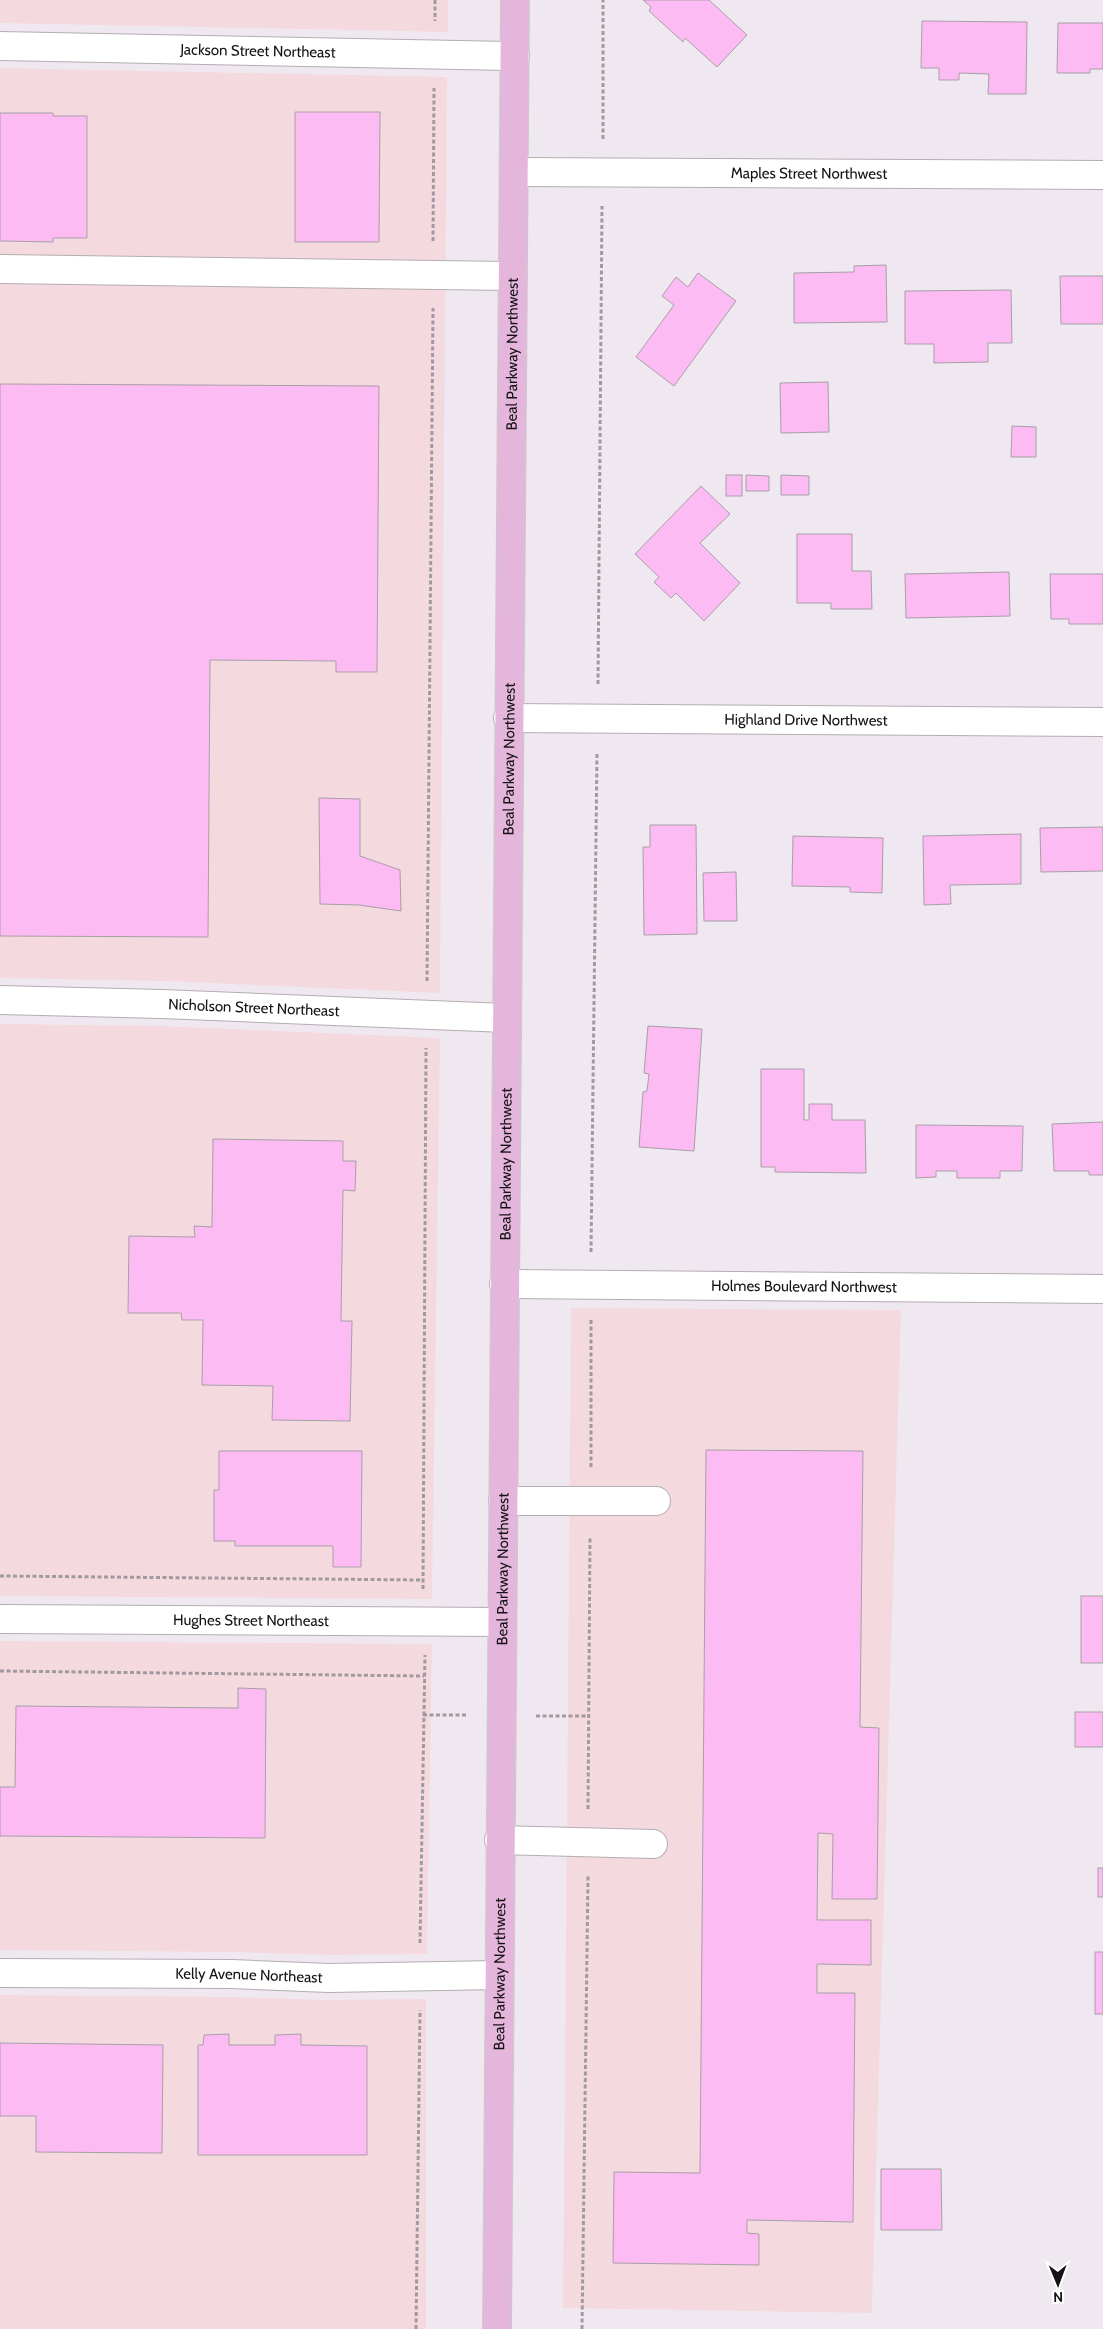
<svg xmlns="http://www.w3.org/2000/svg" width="1103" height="2329" viewBox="0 0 1103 2329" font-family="Cabin,sans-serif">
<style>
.commercial{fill:#f4dadf}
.building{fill:#fdbbf3;stroke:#a79fa6}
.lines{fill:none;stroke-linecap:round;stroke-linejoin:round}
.minor-casing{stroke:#b4adb4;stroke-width:30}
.major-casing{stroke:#cbcbcb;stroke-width:30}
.path{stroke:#a09aa0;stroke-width:3;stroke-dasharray:4 2.5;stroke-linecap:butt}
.minor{stroke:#fff;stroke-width:28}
.major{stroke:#e5b6dc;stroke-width:28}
.labels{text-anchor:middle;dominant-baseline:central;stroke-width:4.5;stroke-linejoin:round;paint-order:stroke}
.street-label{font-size:15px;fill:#141214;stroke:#fff}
</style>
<rect width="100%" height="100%" fill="#f0e8f0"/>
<!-- commercial -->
<g class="commercial">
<path d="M0,0H448V32L0,23Z"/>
<path d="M0,68L447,77L440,993L163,981L0,978Z"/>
<path d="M0,1024L161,1026L440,1038L432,1599L0,1596Z"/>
<path d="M571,1308L901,1310L872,2313L563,2308Z"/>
<path d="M0,1641L432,1644L427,1954L330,1955L232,1952L0,1950Z"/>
<path d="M0,1995L232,1997L330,2000L426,1999V2329H0Z"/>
</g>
<!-- building -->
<g class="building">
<path d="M643,0H709L747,35L717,67L685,38L683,42L649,11L651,7Z"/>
<path d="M922,21L1027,22L1026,94H988L989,74L959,73V80H939V68H921Z"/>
<path d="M1058,23H1103V69H1090V73H1057Z"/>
<path d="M295,112H380L379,242H295Z"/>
<path d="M0,113H53V116H87V238H53V242L0,241Z"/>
<path d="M886,265L887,322L794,323V273L854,272V266Z"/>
<path d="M698,273L736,301L674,386L636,357L674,305L662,296L676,277L688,287Z"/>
<path d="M1060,276H1103V324H1061Z"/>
<path d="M1011,290L1012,343H988V362L934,363V344H905V291Z"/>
<path d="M828,382L829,432L781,433L780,383Z"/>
<path d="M0,384L379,386L377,672H336V661L210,660L208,937L0,936Z"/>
<path d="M1012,426L1036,427V457H1011Z"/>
<rect x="726" y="475" width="16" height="21"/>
<path d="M746,475L769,476V491H746Z"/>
<path d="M781,475L809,476V495H781Z"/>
<path d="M701,486L730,514L700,543L740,583L704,621L676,593L671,598L654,582L659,577L635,554Z"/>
<path d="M797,534H852V571H871L872,609H831V603H797Z"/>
<path d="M1009,572L1010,616L906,618L905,574Z"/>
<path d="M1050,574H1103V624H1069V619H1051Z"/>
<path d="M319,798L360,799V856L400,870L401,911L359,905L320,904Z"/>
<path d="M650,825H696L697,934L644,935L643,847H650Z"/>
<path d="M1103,827V871L1041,872L1040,828Z"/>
<path d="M1021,834V884L950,885L951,904L924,905L923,836Z"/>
<path d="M793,836L883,838L882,893L850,892V887L792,886Z"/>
<path d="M736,872L737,921H704L703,873Z"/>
<path d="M648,1026L702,1029L694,1151L639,1147L643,1092L647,1091L649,1074L644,1073Z"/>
<path d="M761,1069H804V1120H809V1104H832V1120H865L866,1173L775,1172V1167H761Z"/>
<path d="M1103,1122V1175H1089V1171H1054L1052,1124Z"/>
<path d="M916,1125L1023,1126L1022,1171H1000V1178H957V1171H936V1177L916,1178Z"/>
<path d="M213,1139L343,1141V1161H356L355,1191L343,1190L341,1321H352L350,1421L272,1420L273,1386L202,1385L203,1320H182L181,1313H128L129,1236L195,1237L194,1226L212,1227Z"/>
<path d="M706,1450L863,1451L860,1727L879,1728L877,1899H832L833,1834L818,1833L817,1920H871V1965L817,1964V1993H855L853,2222L747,2220V2233L759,2234V2265L613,2263L614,2172L700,2173Z"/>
<path d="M219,1451H362L361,1567H333V1546H235V1541H214V1490H219Z"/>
<rect x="1081" y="1596" width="22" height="67"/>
<path d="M238,1688L266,1689L265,1838L0,1836V1787H15L16,1706L238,1708Z"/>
<rect x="1075" y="1712" width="28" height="35"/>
<rect x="1098" y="1868" width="5" height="29"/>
<rect x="1095" y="1952" width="8" height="62"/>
<path d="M229,2034V2045H275V2035L301,2034V2045L367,2046V2155H198V2045H203L204,2035Z"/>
<path d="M0,2043L163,2045L162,2153L36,2152V2116H0Z"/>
<path d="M881,2169H941L942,2230H881Z"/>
</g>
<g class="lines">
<!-- minor casing -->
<g class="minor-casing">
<g id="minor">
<path id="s1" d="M0,46L515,56"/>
<path id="s2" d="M514,172L1103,175"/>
<path d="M0,269L513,276"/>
<path id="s3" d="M508,718L1103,722"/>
<path id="s4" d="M0,1000L162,1004L506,1018"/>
<path id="s5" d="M504,1284L1103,1289"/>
<path d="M503,1501H656"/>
<path id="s6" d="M0,1619L502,1622"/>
<path d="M499,1840L653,1844"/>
<path id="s7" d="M0,1973L232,1974L329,1978L498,1975"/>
</g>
</g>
<!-- major casing -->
<g class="major-casing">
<g id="major">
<path id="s8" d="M497,2329L515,0"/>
</g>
</g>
<!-- path -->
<g class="path">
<path d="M435,0V21"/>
<path d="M603,139V0"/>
<path d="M433,241L434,88"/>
<path d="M598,684L602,206"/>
<path d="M427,981L433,308"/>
<path d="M591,1252L597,753"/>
<path d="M591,1467V1318"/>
<path d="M0,1576L422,1580"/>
<path d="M423,1589L426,1048"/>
<path d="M0,1671L424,1676"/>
<path d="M423,1715H468"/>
<path d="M536,1716H588"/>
<path d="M588,1809L590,1536"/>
<path d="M420,1943L425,1655"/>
<path d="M416,2329L420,2010"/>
<path d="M582,2329L588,1876"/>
</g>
<!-- minor -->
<use href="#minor" class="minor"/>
<!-- major -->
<use href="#major" class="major"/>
</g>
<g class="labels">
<!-- street labels -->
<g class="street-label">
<text stroke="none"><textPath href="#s1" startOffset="258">Jackson Street Northeast</textPath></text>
<text stroke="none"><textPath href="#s2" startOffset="295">Maples Street Northwest</textPath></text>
<text stroke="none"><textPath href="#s8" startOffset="1975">Beal Parkway Northwest</textPath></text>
<text stroke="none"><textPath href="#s3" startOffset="298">Highland Drive Northwest</textPath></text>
<text stroke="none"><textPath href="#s8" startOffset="1570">Beal Parkway Northwest</textPath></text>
<text stroke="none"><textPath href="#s4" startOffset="254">Nicholson Street Northeast</textPath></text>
<text stroke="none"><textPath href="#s8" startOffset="1165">Beal Parkway Northwest</textPath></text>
<text stroke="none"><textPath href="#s5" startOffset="300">Holmes Boulevard Northwest</textPath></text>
<text stroke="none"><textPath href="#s8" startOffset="760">Beal Parkway Northwest</textPath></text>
<text stroke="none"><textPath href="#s6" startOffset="251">Hughes Street Northeast</textPath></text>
<text stroke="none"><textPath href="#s8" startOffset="355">Beal Parkway Northwest</textPath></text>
<text stroke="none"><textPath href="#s7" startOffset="249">Kelly Avenue Northeast</textPath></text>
</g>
</g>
<!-- north arrow -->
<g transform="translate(1058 2284) rotate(179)" stroke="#ffffff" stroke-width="4" paint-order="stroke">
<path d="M0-4L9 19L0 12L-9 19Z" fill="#141214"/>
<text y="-8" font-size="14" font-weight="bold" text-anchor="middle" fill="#141214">N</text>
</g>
</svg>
